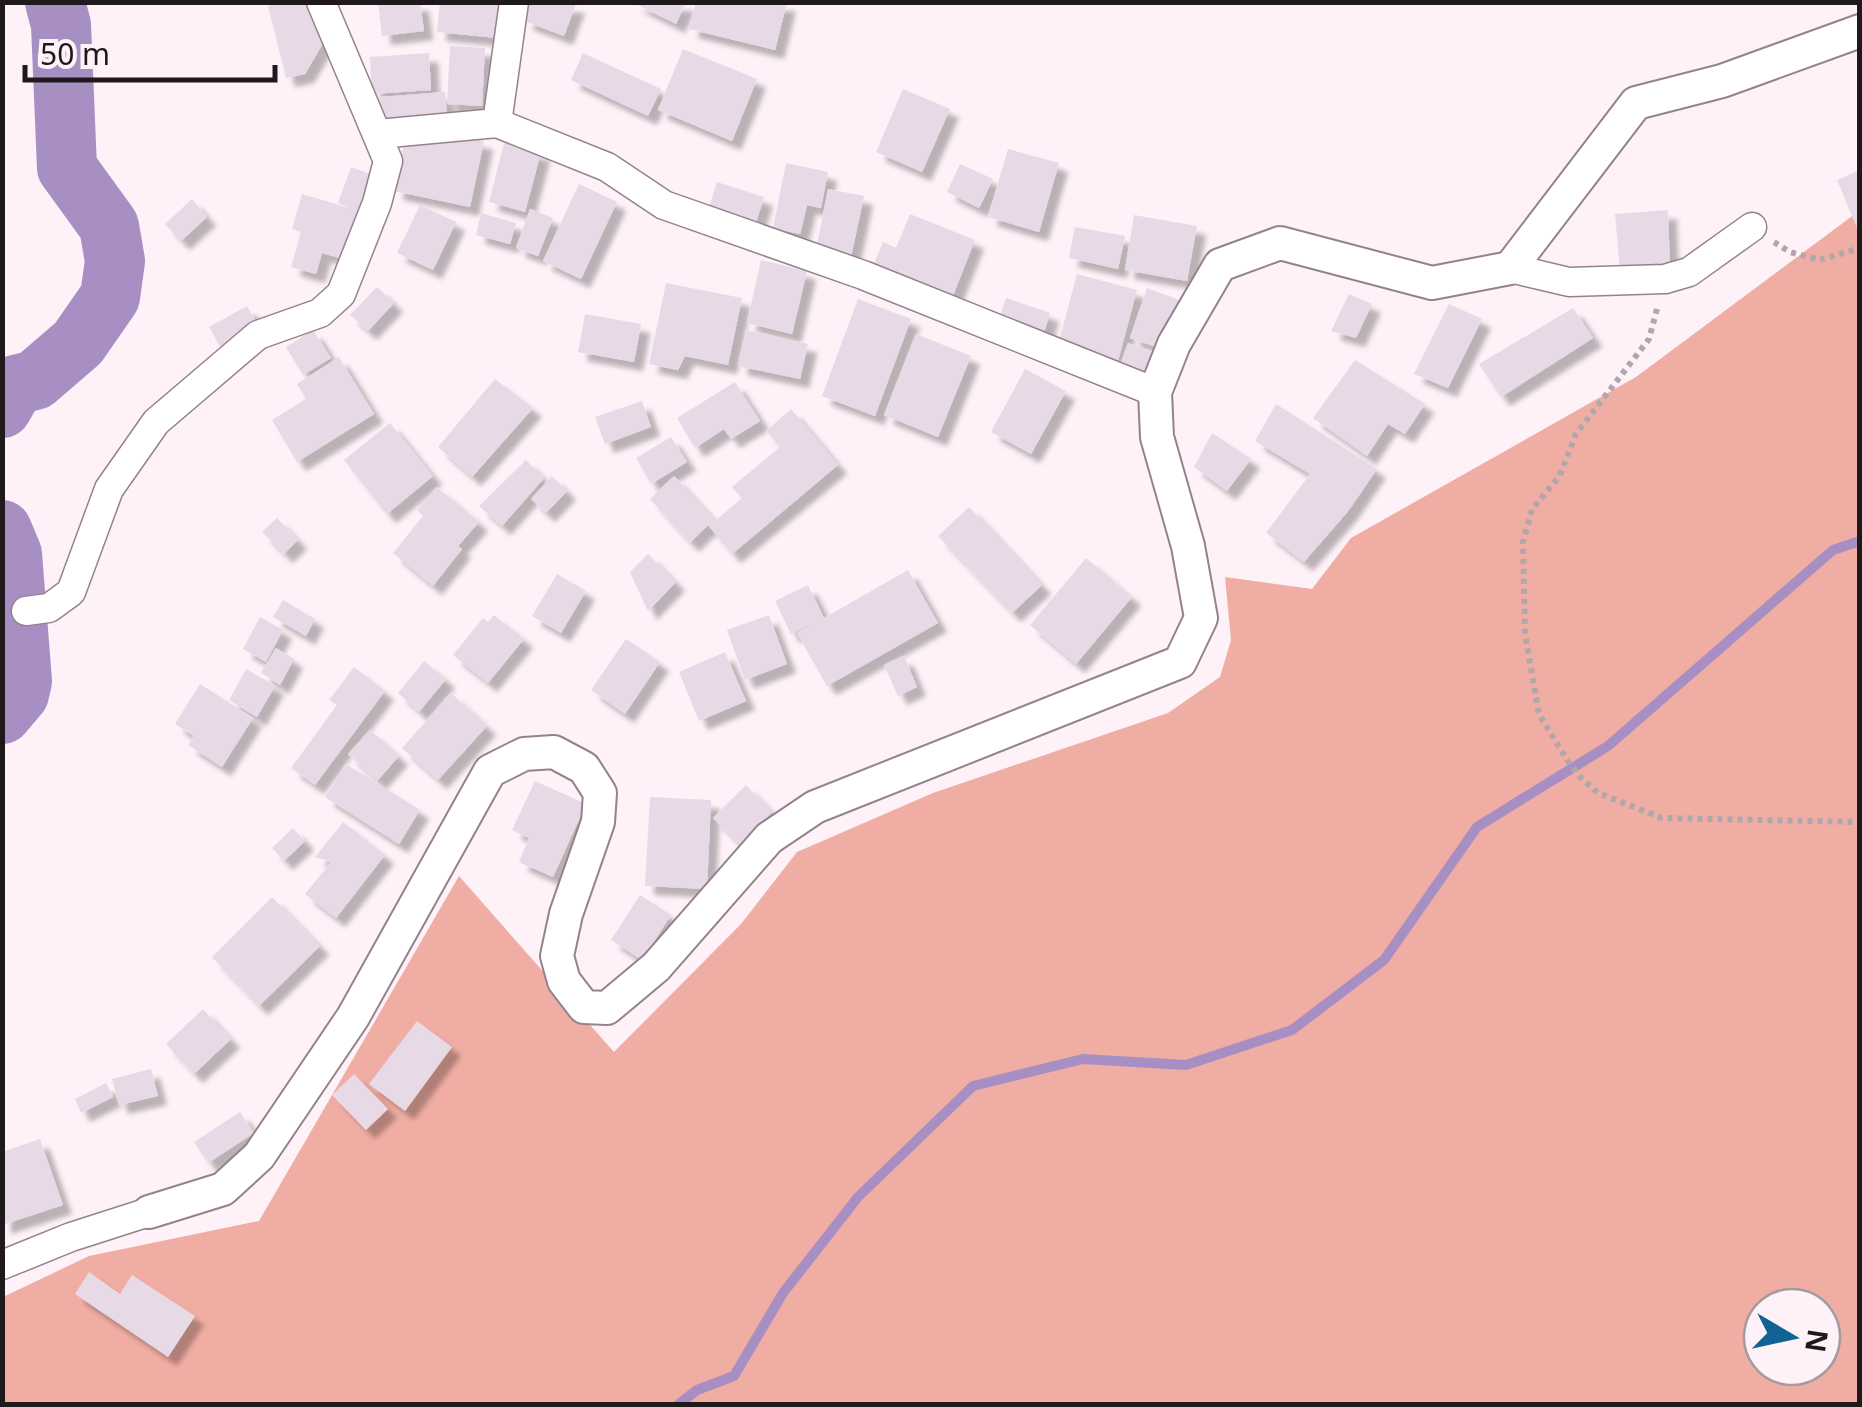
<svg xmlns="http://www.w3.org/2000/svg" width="1862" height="1407" viewBox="0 0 1862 1407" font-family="'Noto Sans',sans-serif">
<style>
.forest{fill:#f0ada3;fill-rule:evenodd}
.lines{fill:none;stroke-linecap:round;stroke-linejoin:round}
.stream{stroke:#a78fc4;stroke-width:10}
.river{stroke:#a78fc4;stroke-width:60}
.building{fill:#e8d9e7;filter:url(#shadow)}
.minor-casing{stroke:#95828b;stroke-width:31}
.tertiary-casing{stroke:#95828b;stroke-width:36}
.path{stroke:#b1a6ab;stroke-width:6;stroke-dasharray:5 5;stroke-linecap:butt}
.minor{stroke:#fff;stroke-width:28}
.tertiary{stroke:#fff;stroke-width:32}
</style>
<defs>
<filter id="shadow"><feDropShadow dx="9" dy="9" stdDeviation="2.5" flood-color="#0004"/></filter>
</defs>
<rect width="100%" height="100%" fill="#fef1f7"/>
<!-- forest -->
<path class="forest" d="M1859,211V1404H3V1297L89,1256L259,1221L459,876L614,1052L741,924L797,852L933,793L1168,713L1220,677L1231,640L1225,577L1312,589L1351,538L1636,377ZM1762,1307H1822V1367H1762Z"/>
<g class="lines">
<!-- stream -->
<path class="stream" d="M679,1404L697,1390L734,1376L783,1293L858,1197L973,1086L1083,1059L1186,1065L1292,1030L1384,960L1477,827L1608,746L1833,550L1860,541"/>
<!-- river -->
<g class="river">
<path d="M2,408L15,385L35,380L78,343L110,297L115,261L109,226L67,168L61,25L55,2"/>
<path d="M2,530L12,554L22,681L19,694L2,714"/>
</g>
</g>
<!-- building -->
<g class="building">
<path d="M280,2H311L322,45L305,74L286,78L268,6Z"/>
<path d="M378,2H420L424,31L382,36Z"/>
<path d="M440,2H500L497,38L437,32Z"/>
<path d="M531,2L576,4L564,36L524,21Z"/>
<path d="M632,2H686L676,24Z"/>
<path d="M696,2H787L775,50L689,29Z"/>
<path d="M450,46L485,48L482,106L447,104Z"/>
<path d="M683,49L757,79L732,141L658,110Z"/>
<path d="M429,53L431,90L372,94L370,57Z"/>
<path d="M583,53L661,89L648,116L571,80Z"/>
<path d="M903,89L950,109L922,172L876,152Z"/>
<path d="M445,92L447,117L382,122L380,97Z"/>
<path d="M453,134L484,141L470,207L394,191L404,144Z"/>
<path d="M504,143L541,152L525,212L489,202Z"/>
<path d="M1008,149L1059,163L1039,232L988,217Z"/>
<path d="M786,163L828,172L821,208L807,205L800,234L773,228Z"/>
<path d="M960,164L993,179L979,208L947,192Z"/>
<path d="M351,167L379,177L347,260L322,253L316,274L291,267L301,232L292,229L302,194L353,209L338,203Z"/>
<path d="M1860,170V233H1859L1837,180Z"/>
<path d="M717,182L764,197L754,229L707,213Z"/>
<path d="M579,184L617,202L581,279L543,261Z"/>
<path d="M828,189L864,196L851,257L816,250Z"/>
<path d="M192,199L207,217L181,241L165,224Z"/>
<path d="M420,205L456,222L433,270L397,253Z"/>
<path d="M530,209L553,218L538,256L516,248Z"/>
<path d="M1668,210L1670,268L1620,271L1615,214Z"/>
<path d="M481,213L516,223L510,244L476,235Z"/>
<path d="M910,214L975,240L952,298L873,266L883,242L896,248Z"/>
<path d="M1134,215L1197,226L1187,281L1125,270Z"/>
<path d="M1075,227L1125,236L1118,269L1069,258Z"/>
<path d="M761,260L807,271L792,334L747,323Z"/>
<path d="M1077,274L1137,290L1118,361L1058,345Z"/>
<path d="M666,283L742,298L728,365L685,356L678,370L649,364Z"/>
<path d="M377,287L394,303L368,331L350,315Z"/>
<path d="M1147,288L1179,300L1162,349L1130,338Z"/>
<path d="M1349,294L1372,304L1356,338L1331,331Z"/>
<path d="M1006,298L1050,313L1042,339L997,325Z"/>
<path d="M858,299L911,319L875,416L822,396Z"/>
<path d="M1449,304L1482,319L1448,388L1414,374Z"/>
<path d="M247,306L260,329L222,350L209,327Z"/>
<path d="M1573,308L1593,338L1501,397L1479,364Z"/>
<path d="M585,314L641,324L634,362L578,352Z"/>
<path d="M313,330L331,358L303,375L286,347Z"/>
<path d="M746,330L808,344L800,379L738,366Z"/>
<path d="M916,334L971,356L938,437L884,415Z"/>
<path d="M1128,343L1160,355L1152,377L1120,365Z"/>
<path d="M339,357L374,414L297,462L272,420L306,399L297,384Z"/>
<path d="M1355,360L1425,404L1405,434L1388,424L1367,456L1313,418Z"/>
<path d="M1025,369L1066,391L1031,454L991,432Z"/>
<path d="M495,379L533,408L472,477L438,447Z"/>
<path d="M735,382L760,421L731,439L724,429L695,448L677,418Z"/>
<path d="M642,401L651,427L605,444L595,417Z"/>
<path d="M1276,404L1377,469L1349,510L1304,562L1266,533L1310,474L1255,441Z"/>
<path d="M791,409L838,465L732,554L708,525L690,543L650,499L674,476L715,521L742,498L732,487L780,447L766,431Z"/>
<path d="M390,423L433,476L387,514L344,460Z"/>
<path d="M1212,433L1251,459L1227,491L1194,467Z"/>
<path d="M671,437L687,462L651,484L636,458Z"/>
<path d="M526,460L544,478L502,526L479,506Z"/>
<path d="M552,476L567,491L546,513L531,499Z"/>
<path d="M437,487L479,522L458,546L462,549L433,586L393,553L423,516L417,510Z"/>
<path d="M969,507L1042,585L1012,613L938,536Z"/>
<path d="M277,518L298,540L284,554L262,532Z"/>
<path d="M648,554L676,582L648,611L630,572Z"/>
<path d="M1086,558L1132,597L1076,664L1030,625Z"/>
<path d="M908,570L938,623L827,686L797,633L812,624L791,634L775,601L808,585L824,618Z"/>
<path d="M557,574L586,591L561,633L532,616Z"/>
<path d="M283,600L315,619L306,636L273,617Z"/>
<path d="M494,615L524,639L488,683L453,655L483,618L488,622Z"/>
<path d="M769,615L787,664L745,680L727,630Z"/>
<path d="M260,617L283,630L266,662L243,649Z"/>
<path d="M626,639L660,662L625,714L591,690Z"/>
<path d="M276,648L294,659L280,685L261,673Z"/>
<path d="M725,652L746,701L699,721L679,672Z"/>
<path d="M904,656L917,687L898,696L884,665Z"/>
<path d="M424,661L446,679L419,712L398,693Z"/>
<path d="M354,667L385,691L315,785L291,768L337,705L329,700Z"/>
<path d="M246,669L275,686L257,717L229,700Z"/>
<path d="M200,684L253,718L222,767L188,745L194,736L175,724Z"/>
<path d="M451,693L487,726L438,780L402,748Z"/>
<path d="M370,730L399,756L377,781L348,754Z"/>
<path d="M346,764L420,810L399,844L325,797Z"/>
<path d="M535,781L586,804L553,877L519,862L529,838L512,830Z"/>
<path d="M746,785L772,812L740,845L713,818Z"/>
<path d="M650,797L711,800L707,889L645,886Z"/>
<path d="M343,822L385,855L336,918L305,894L331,862L315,857Z"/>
<path d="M293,828L305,841L284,861L272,848Z"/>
<path d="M640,895L671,915L642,960L611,940Z"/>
<path d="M272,897L320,946L259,1006L212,957Z"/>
<path d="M203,1009L231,1039L194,1074L166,1044Z"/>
<path d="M417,1021L452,1047L405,1111L369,1084Z"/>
<path d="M151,1069L158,1096L119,1105L112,1079Z"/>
<path d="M354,1074L388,1109L366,1130L332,1095Z"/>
<path d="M106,1083L113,1097L81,1113L75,1099Z"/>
<path d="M240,1112L254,1133L208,1163L194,1142Z"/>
<path d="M40,1139L63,1205L2,1225V1152Z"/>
<path d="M89,1272L120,1294L132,1275L195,1316L168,1357L75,1294Z"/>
</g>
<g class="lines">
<!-- minor casing -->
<g class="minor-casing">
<g id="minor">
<path d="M497,123L514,2"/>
<path d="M378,134L497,123L607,167L664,205L863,275L1155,392"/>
<path d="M1510,268L1569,282L1665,279L1689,272L1752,227"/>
<path d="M26,611L49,608L71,592L109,489L156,422L258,335L320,313L341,294L377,203L388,161L321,2"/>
<path d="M2,1265L71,1237L149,1212"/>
</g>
</g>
<!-- tertiary casing -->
<g class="tertiary-casing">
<path id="tertiary" d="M149,1212L223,1189L259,1156L353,1017L490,771L524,754L554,752L584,768L600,793L598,822L566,914L557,956L564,981L584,1007L607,1008L656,967L769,838L815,807L1180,662L1201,618L1188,546L1157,437L1155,392L1174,344L1220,265L1280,243L1432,283L1510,268L1636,103L1722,81L1860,31"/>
</g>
<!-- path -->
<g class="path">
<path d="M1774,242L1790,252L1820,260L1860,248"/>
<path d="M1657,309L1649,339L1576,434L1559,477L1532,509L1523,542L1525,634L1539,714L1567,760L1580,777L1598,793L1662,818L1860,822"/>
</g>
<!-- minor -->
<use href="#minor" class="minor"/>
<!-- tertiary -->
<use href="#tertiary" class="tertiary"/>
</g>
<!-- border -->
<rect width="1862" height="1407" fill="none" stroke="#20191c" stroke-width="10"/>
<!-- north arrow -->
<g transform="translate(1792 1337) rotate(99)"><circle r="48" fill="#fef1f7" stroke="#a59b9f" stroke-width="2.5"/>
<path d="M0-8L18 38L0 25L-18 38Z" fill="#126395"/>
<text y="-15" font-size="28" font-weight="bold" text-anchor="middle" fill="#20191c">N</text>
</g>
<!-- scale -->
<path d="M25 65v15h250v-15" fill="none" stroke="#20191c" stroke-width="5"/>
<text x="40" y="65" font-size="30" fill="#20191c" stroke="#fef1f7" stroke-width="8" paint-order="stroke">50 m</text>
</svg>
